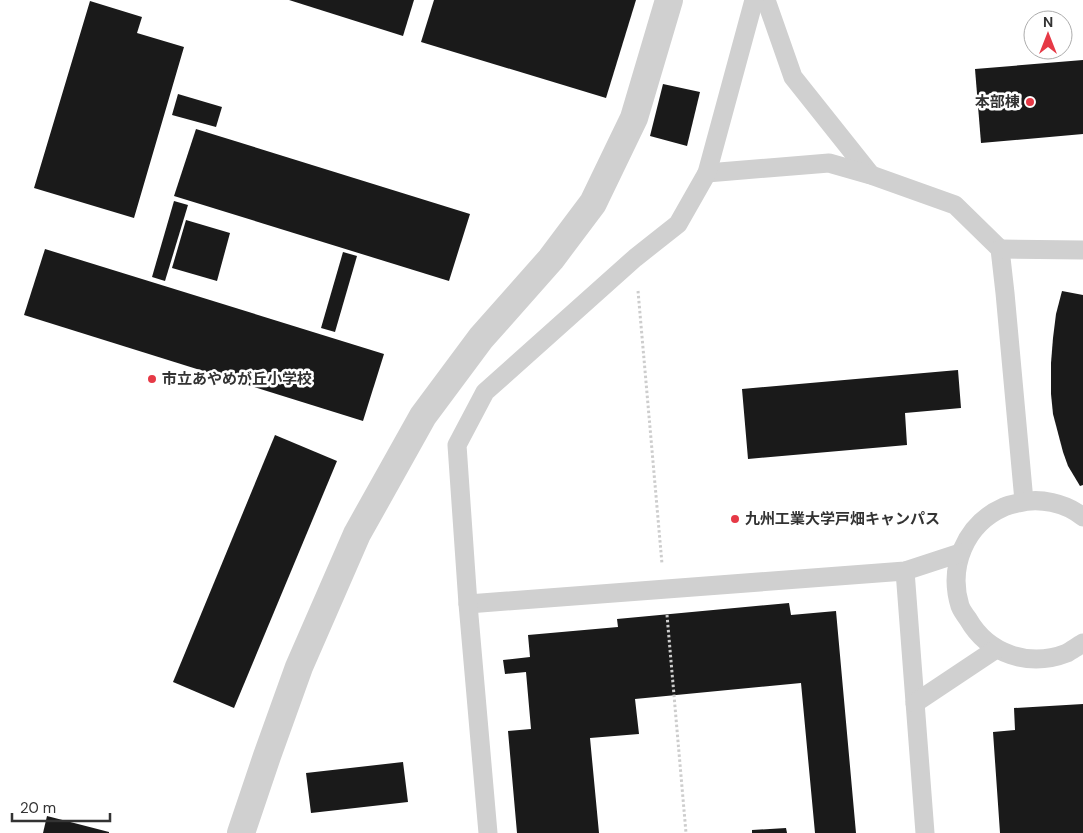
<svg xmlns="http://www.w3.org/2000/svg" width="1083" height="833" viewBox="0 0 1083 833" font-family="'DM Sans','Noto Sans JP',sans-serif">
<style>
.building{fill:#1a1a1a}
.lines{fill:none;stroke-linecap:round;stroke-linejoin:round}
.path{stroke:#cdcdcd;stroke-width:3;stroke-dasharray:2.5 2.5;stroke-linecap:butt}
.lane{stroke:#d0d0d0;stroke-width:19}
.street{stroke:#d0d0d0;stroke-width:28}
.poi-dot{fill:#e63946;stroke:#fff;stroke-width:2}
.labels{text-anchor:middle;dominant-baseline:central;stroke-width:5;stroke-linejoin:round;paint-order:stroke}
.poi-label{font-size:15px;font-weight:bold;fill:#333;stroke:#fff;text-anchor:start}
</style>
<rect width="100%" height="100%" fill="#fff"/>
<!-- building -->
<g class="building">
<path d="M289,0H414L403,36Z"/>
<path d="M434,0H636L606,98L421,42Z"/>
<path d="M90,1L142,17L137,33L184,47L134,218L34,188Z"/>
<path d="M1083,60V134L981,143L975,69Z"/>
<path d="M663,84L700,92L687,146L650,136Z"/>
<path d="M178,94L222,107L216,127L172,115Z"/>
<path d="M196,129L470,214L449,281L174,196Z"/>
<path d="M174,201L188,205L165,281L152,277Z"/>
<path d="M186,220L230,233L217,281L172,268Z"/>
<path d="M45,249L384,354L363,421L24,315Z"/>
<path d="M343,252L357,256L335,332L321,328Z"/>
<path d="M1062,291L1083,295V485L1080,486L1068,466L1063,452L1053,414L1051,394V363L1053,338L1056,314Z"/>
<path d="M958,370L961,408L905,413L907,445L748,459L742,389Z"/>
<path d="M275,435L337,461L234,708L173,682Z"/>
<path d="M789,603L791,615L836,611L856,833H815L801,683L635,699L639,734L590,738L599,833H517L508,731L531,729L526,672L505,674L503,660L530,657L528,635L618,627L617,619Z"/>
<path d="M1083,704V833H1000L993,732L1015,730L1014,708Z"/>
<path d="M403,762L408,802L311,813L306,773Z"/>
<path d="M47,816L109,832V833H43Z"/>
<path d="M786,828L787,833H752V830Z"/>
</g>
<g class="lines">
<!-- path -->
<g class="path">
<path d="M638,291L662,564"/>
<path d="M667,615L686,833"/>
</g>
<!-- lane -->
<g class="lane">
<path d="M766,0L793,77L871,175"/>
<path d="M707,173L829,163L871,175L955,205L1000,249L1005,293L1024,501"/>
<path d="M1000,249L1083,250"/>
<path d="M1083,517C1066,503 1039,497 1018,503C1013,504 1008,505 1004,507C965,524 948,567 960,606C962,611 965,615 968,619C988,654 1029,668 1067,653C1072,650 1078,646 1083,643"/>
<path d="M905,571L925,833"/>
<path d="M468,604L905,571L960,553"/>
<path d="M915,703L996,649"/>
<path d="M488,833L468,604L457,445L485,392L635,258L678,224L707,173L754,0"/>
</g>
<!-- street -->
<path class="street" d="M241,833L267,756L299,667L357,534L423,416L481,338L551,259L593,203L634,118L669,0"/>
</g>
<!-- markers -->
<g class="poi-dot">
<circle cx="1030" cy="102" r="5"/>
<circle cx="152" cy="379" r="5"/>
<circle cx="735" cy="519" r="5"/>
</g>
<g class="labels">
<!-- poi labels -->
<g class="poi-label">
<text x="1020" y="102" text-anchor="end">本部棟</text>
<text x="162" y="379">市立あやめが丘小学校</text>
<text x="745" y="519">九州工業大学戸畑キャンパス</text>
</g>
</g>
<!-- north arrow -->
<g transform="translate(1048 35)"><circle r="24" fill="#ffffff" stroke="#adadad"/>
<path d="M0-4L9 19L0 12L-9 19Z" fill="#e63946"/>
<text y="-8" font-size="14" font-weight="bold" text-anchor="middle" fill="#333333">N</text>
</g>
<!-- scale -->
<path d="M12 813v8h98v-8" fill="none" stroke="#333333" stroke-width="2.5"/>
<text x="20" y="813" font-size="15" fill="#333333" stroke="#ffffff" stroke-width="4" paint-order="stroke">20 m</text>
</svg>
